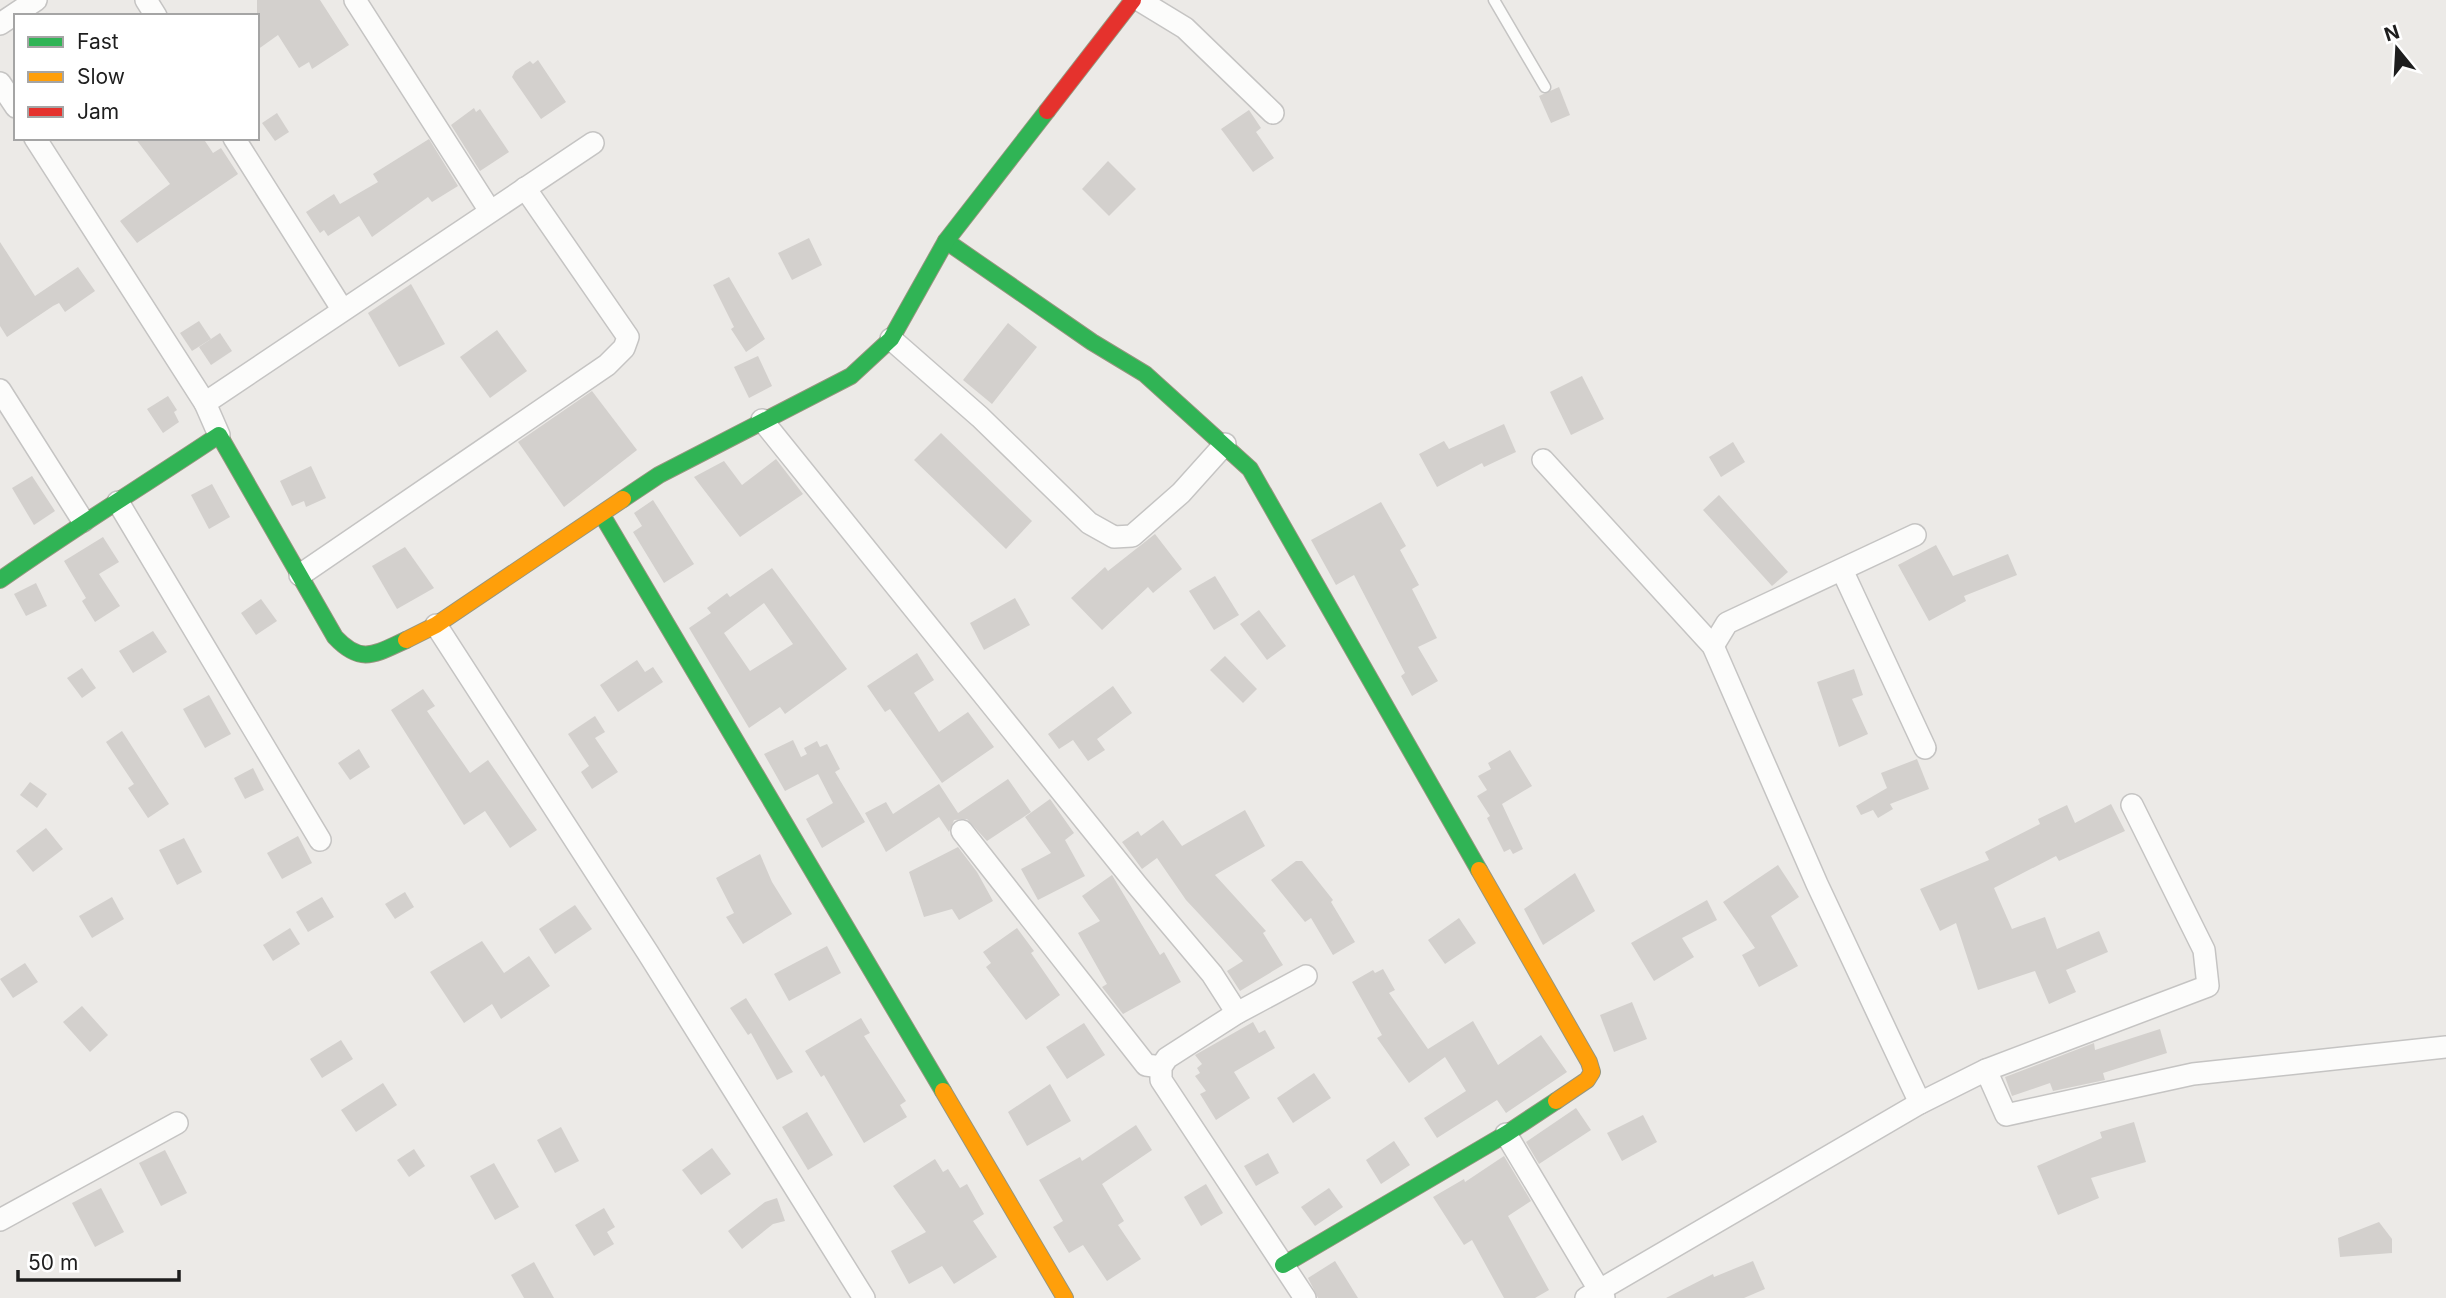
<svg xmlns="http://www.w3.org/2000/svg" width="2446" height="1298" viewBox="0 0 2446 1298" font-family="Inter,sans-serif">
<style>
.building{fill:#d3d0cd;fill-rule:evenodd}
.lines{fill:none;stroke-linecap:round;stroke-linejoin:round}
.lane-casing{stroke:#c5c4c3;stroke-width:13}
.street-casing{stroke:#c5c4c3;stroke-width:24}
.fast-casing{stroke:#95957e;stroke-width:18}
.slow-casing{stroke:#95957e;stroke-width:18}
.jam-casing{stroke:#95957e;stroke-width:18}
.lane{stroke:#fcfcfb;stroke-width:10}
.street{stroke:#fcfcfb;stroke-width:21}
.fast{stroke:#30b455;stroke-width:16}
.slow{stroke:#ff9f0a;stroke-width:16}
.jam{stroke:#e5322d;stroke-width:16}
</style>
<rect width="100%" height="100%" fill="#eceae7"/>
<!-- building -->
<g class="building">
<path d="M257,0H320L349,45L312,69L309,62L299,68L278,35L257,50Z"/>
<path d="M538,60L566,102L541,119L512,77L515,71L530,61L533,64Z"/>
<path d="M1559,87L1570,115L1551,123L1539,96Z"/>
<path d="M474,108L476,112L480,109L509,152L480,171L451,125Z"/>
<path d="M1249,110L1261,128L1256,132L1274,158L1253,172L1221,129Z"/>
<path d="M277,113L289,132L275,141L262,123Z"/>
<path d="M135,138H203L213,153L221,148L238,174L137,243L120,221L170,184Z"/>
<path d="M429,139L458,186L432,202L428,197L372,237L359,216L328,236L324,230L320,233L306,212L334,194L340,204L378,182L373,174Z"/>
<path d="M1108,161L1136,189L1109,216L1082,189Z"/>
<path d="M809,238L822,265L792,280L778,253Z"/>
<path d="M0,242L35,296L78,267L95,291L65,312L59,303L53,306L7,337L0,326Z"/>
<path d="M729,277L765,339L746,352L731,329L734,327L713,285Z"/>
<path d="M411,284L445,344L399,367L368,313Z"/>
<path d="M199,321L211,339L192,351L180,333Z"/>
<path d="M1008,323L1037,347L992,404L963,380Z"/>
<path d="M497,330L527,371L490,398L460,357Z"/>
<path d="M220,333L232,351L211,365L199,347Z"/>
<path d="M758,356L772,386L749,398L734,367Z"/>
<path d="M1582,376L1604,419L1571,435L1550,392Z"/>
<path d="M592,391L637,450L564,507L518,442Z"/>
<path d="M168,396L177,410L174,412L179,422L163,433L147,409Z"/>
<path d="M1504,424L1516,452L1484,467L1482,463L1437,487L1419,454L1444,441L1449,449Z"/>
<path d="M941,433L1032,521L1006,549L914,460Z"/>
<path d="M1733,442L1745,462L1721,477L1709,457Z"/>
<path d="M776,459L803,494L740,537L694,477L724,461L742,485Z"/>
<path d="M311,466L326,498L306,507L304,501L292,506L280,481Z"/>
<path d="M32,476L55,511L34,525L12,488Z"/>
<path d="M212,484L230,517L209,529L191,495Z"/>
<path d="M1719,495L1788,572L1772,586L1703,510Z"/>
<path d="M653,500L694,564L664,583L633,532L642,526L634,513Z"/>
<path d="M1381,502L1406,546L1400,550L1419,585L1412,589L1437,638L1418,647L1438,681L1412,696L1401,676L1405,673L1354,575L1336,585L1311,540Z"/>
<path d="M1155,534L1182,569L1153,593L1148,587L1102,630L1071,598L1105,567L1108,571Z"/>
<path d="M103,537L119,562L99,574L120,606L95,622L82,601L86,598L64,561Z"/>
<path d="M1936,545L1953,576L2008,554L2017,575L1964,596L1966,601L1929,621L1898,565Z"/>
<path d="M405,547L434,588L397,609L372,566Z"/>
<path d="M772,568L847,669L785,714L780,707L749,728L689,628L711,613L707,608L727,593L730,597ZM764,603L793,644L750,671L724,633Z"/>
<path d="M1215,576L1239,615L1214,630L1189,591Z"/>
<path d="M36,583L47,606L26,616L14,594Z"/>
<path d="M1015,598L1030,625L984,650L970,623Z"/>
<path d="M261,599L277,621L256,635L241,613Z"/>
<path d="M1259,610L1286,646L1267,660L1240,624Z"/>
<path d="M153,631L167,652L133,673L119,651Z"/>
<path d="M917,653L934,680L914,693L939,732L968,712L994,747L942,783L890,709L885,712L867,686Z"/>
<path d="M1225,656L1257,689L1243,703L1210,670Z"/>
<path d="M637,660L645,672L653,667L663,682L618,712L600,685Z"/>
<path d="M82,668L96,688L82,698L67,678Z"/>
<path d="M1854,669L1863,695L1852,699L1868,734L1839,747L1817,682Z"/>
<path d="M1113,686L1132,713L1097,739L1105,750L1088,761L1073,740L1059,749L1048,734Z"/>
<path d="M423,689L435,706L427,711L470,773L488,760L537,830L510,848L485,811L464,825L391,710Z"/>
<path d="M209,695L231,734L205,748L183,709Z"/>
<path d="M595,716L605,732L595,738L618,772L592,789L581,772L589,766L568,734Z"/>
<path d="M122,731L169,804L148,818L128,788L134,784L106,742Z"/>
<path d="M793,740L801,757L807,754L804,748L817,741L820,747L827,744L840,769L835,772L865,822L822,848L806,819L833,803L818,774L785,791L764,754Z"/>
<path d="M359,749L370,767L350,780L338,763Z"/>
<path d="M1510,750L1532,786L1502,804L1523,849L1513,854L1510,849L1504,852L1487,818L1490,816L1477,796L1487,790L1478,776L1491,769L1488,763Z"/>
<path d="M1917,759L1929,789L1890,804L1893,809L1878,818L1873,810L1861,815L1856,806L1887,788L1881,773Z"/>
<path d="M253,768L264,790L245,799L234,778Z"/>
<path d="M1008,779L1031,812L987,841L967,819L954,820L949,832L939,817L886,852L865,813L886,802L893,814L939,784L958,813Z"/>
<path d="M30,782L47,794L37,808L20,795Z"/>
<path d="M1050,799L1074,833L1065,840L1085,876L1038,900L1021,869L1051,853L1025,817Z"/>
<path d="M2111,804L2125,831L2059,861L2056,856L1994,888L2012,929L2045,917L2057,949L2099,931L2108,952L2066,970L2076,992L2049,1004L2035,971L1978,990L1956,923L1940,931L1920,889L1989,860L1985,852L2040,824L2038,819L2067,805L2075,823Z"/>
<path d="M1245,810L1265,846L1215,875L1266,931L1263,933L1283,965L1240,991L1227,971L1243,961L1186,900L1157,858L1142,869L1122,842L1138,831L1141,836L1163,820L1182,846Z"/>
<path d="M46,828L63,849L33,872L16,851Z"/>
<path d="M298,836L312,863L282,879L267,853Z"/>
<path d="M184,838L202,872L177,885L159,850Z"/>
<path d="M958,847L977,872L993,901L959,920L952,909L924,917L909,872Z"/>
<path d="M760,854L772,882L792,914L743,944L726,917L734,913L716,878Z"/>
<path d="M1296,861H1302L1333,900L1331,902L1355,942L1333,955L1311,918L1305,922L1271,880Z"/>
<path d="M1778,865L1799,897L1771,916L1798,966L1759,987L1742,955L1755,948L1723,902Z"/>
<path d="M1575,873L1595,911L1543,945L1524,909Z"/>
<path d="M1112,875L1160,955L1164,952L1181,982L1123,1014L1102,987L1107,984L1078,933L1100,921L1082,896Z"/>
<path d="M405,892L414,907L395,919L385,904Z"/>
<path d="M112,897L124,919L92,938L79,916Z"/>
<path d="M322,897L334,917L308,932L296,912Z"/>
<path d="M1707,900L1717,920L1682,938L1694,957L1654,981L1631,943Z"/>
<path d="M575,905L592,929L555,954L539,929Z"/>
<path d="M1459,918L1476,943L1445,964L1428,940Z"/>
<path d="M290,928L300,944L273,961L263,945Z"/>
<path d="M1017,928L1034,951L1031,953L1060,995L1026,1020L986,967L991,963L983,952Z"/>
<path d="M482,941L504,973L529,956L550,986L501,1019L492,1004L464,1023L430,972Z"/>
<path d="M827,946L841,973L789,1001L774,974Z"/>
<path d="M25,963L38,982L13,998L0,979Z"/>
<path d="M1383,969L1395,990L1389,993L1428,1049L1473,1021L1498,1065L1541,1035L1567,1072L1506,1113L1497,1100L1437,1138L1424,1118L1466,1091L1445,1057L1409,1083L1377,1038L1382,1035L1352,982L1373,970L1375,973Z"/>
<path d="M746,998L793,1072L777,1080L751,1033L748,1035L730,1008Z"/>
<path d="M1632,1002L1647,1039L1614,1052L1600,1015Z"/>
<path d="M82,1006L108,1035L90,1052L63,1022Z"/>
<path d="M861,1018L870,1033L864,1036L906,1101L900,1105L907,1117L864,1143L824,1075L821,1077L805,1051Z"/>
<path d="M1253,1022L1259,1033L1265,1030L1275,1048L1234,1072L1250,1098L1216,1120L1200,1094L1206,1091L1195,1076L1200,1073L1197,1068L1202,1064L1195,1055Z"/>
<path d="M1084,1023L1105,1055L1067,1079L1046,1047Z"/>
<path d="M2160,1029L2167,1053L2103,1073L2105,1080L2053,1091L2050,1083L2012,1096L2005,1077L2094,1043L2095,1050Z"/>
<path d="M341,1040L353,1059L322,1078L310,1059Z"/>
<path d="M1314,1073L1331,1098L1293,1123L1277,1098Z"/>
<path d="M383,1083L397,1105L356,1132L341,1110Z"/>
<path d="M1050,1084L1071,1121L1027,1146L1008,1112Z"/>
<path d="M1576,1108L1591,1130L1539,1164L1526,1142Z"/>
<path d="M807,1112L833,1155L808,1170L782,1127Z"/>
<path d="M1643,1115L1657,1142L1622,1161L1607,1133Z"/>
<path d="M2134,1122L2146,1162L2091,1178L2099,1198L2058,1215L2037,1166L2102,1138L2100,1132Z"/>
<path d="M1136,1125L1152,1150L1102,1184L1124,1221L1118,1225L1141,1259L1107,1281L1083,1245L1069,1253L1053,1227L1063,1221L1039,1180L1080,1157L1082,1161Z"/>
<path d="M561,1127L579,1161L555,1173L537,1140Z"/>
<path d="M1394,1141L1410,1165L1381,1184L1366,1160Z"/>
<path d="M712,1148L731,1174L701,1195L682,1170Z"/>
<path d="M414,1149L425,1166L409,1177L397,1160Z"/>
<path d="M165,1150L187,1193L161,1206L139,1163Z"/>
<path d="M1268,1153L1279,1173L1256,1186L1244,1166Z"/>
<path d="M1504,1156L1531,1201L1508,1216L1549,1290L1535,1298H1504L1472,1240L1464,1245L1433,1197L1464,1179L1465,1182Z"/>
<path d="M935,1159L943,1172L948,1169L960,1188L967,1184L984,1214L973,1221L997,1257L954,1284L942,1266L909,1284L891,1251L926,1232L893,1186Z"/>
<path d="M494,1163L519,1207L495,1220L470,1176Z"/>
<path d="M1206,1184L1223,1213L1201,1226L1184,1197Z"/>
<path d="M101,1188L124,1232L95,1247L72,1203Z"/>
<path d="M1329,1188L1343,1207L1315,1226L1301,1207Z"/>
<path d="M777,1198L785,1221L773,1224L742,1249L728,1231L765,1202Z"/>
<path d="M604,1208L615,1227L607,1232L614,1244L594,1256L575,1225Z"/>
<path d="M2379,1222L2392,1239V1253L2340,1257L2338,1238Z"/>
<path d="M1335,1261L1358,1298H1318L1308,1278Z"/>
<path d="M1753,1261L1765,1289L1744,1298H1666L1713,1274L1714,1277Z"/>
<path d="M534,1262L554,1298H524L511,1275Z"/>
</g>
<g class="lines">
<!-- lane casing -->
<g class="lane-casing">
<path id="lane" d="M1494,0L1545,87"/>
</g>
<!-- street casing -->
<g class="street-casing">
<g id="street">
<path d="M146,0L156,16"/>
<path d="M355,0L490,211"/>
<path d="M1139,0L1185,28L1273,113"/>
<path d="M0,24L36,0"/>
<path d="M0,83L16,107"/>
<path d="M35,138L205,403"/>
<path d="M234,138L342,309"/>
<path d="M891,339L980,417L1089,523L1114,537L1132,536L1181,493L1225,444"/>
<path d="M0,390L83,521"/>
<path d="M762,420L1137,885L1212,974L1237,1013"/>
<path d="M219,435L205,403L593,143"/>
<path d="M1543,460L1713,646L1817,884L1920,1103"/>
<path d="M118,502L320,840"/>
<path d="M1842,570L1925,748"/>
<path d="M300,575L607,365L624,348L628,337L525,188"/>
<path d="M436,625L648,953L864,1298"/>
<path d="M1713,646L1727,623L1915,535"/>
<path d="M962,831L1146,1065L1161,1067"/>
<path d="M1986,1070L2006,1115L2193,1074L2446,1047"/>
<path d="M1506,1134L1604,1298"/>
<path d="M0,1220L177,1123"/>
<path d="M1305,1298L1161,1080V1067L1167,1058L1237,1013L1306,976"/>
<path d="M1586,1298L1920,1103L1986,1070L2208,986L2204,950L2132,805"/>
</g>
</g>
<!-- fast casing -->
<g class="fast-casing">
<g id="fast">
<path d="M946,241L1092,342L1145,374L1250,469L1479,870"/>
<path d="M623,499L659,475L851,376L891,339L946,241L1047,111"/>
<path d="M602,515L943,1091"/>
<path d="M0,580C72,529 146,484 219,435L335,637C361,665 375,654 406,640"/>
<path d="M1283,1265L1506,1134L1556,1101"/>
</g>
</g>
<!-- slow casing -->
<g class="slow-casing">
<g id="slow">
<path d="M406,640L436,625L623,499"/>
<path d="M1479,870L1589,1062L1592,1072L1587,1080L1556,1101"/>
<path d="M943,1091L1065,1298"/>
</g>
</g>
<!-- jam casing -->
<g class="jam-casing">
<path id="jam" d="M1047,111L1133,0"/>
</g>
<!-- lane -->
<use href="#lane" class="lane"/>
<!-- street -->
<use href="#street" class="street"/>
<!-- fast -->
<use href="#fast" class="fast"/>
<!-- slow -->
<use href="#slow" class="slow"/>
<!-- jam -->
<use href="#jam" class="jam"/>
</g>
<!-- legend -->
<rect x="14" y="14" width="245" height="126" fill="#ffffff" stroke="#a5a5a5" stroke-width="2"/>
<rect x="28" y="37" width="35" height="10" fill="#30b455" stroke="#a5a5a5" stroke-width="2"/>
<text x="77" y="49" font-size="21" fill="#1e1e1e">Fast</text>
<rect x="28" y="72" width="35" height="10" fill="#ff9f0a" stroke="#a5a5a5" stroke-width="2"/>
<text x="77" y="84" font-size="21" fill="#1e1e1e">Slow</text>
<rect x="28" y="107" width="35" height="10" fill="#e5322d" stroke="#a5a5a5" stroke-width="2"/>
<text x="77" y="119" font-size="21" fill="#1e1e1e">Jam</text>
<!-- north arrow -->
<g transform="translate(2397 49) rotate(342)" stroke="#ffffff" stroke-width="5" paint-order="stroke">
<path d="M0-5L12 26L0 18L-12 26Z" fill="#1e1e1e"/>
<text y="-10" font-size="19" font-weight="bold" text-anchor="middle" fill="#1e1e1e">N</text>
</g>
<!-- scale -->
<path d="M18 1270v10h161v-10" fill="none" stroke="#1e1e1e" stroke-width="3.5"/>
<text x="28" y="1270" font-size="21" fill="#1e1e1e" stroke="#ffffff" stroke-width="5" paint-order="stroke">50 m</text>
</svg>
